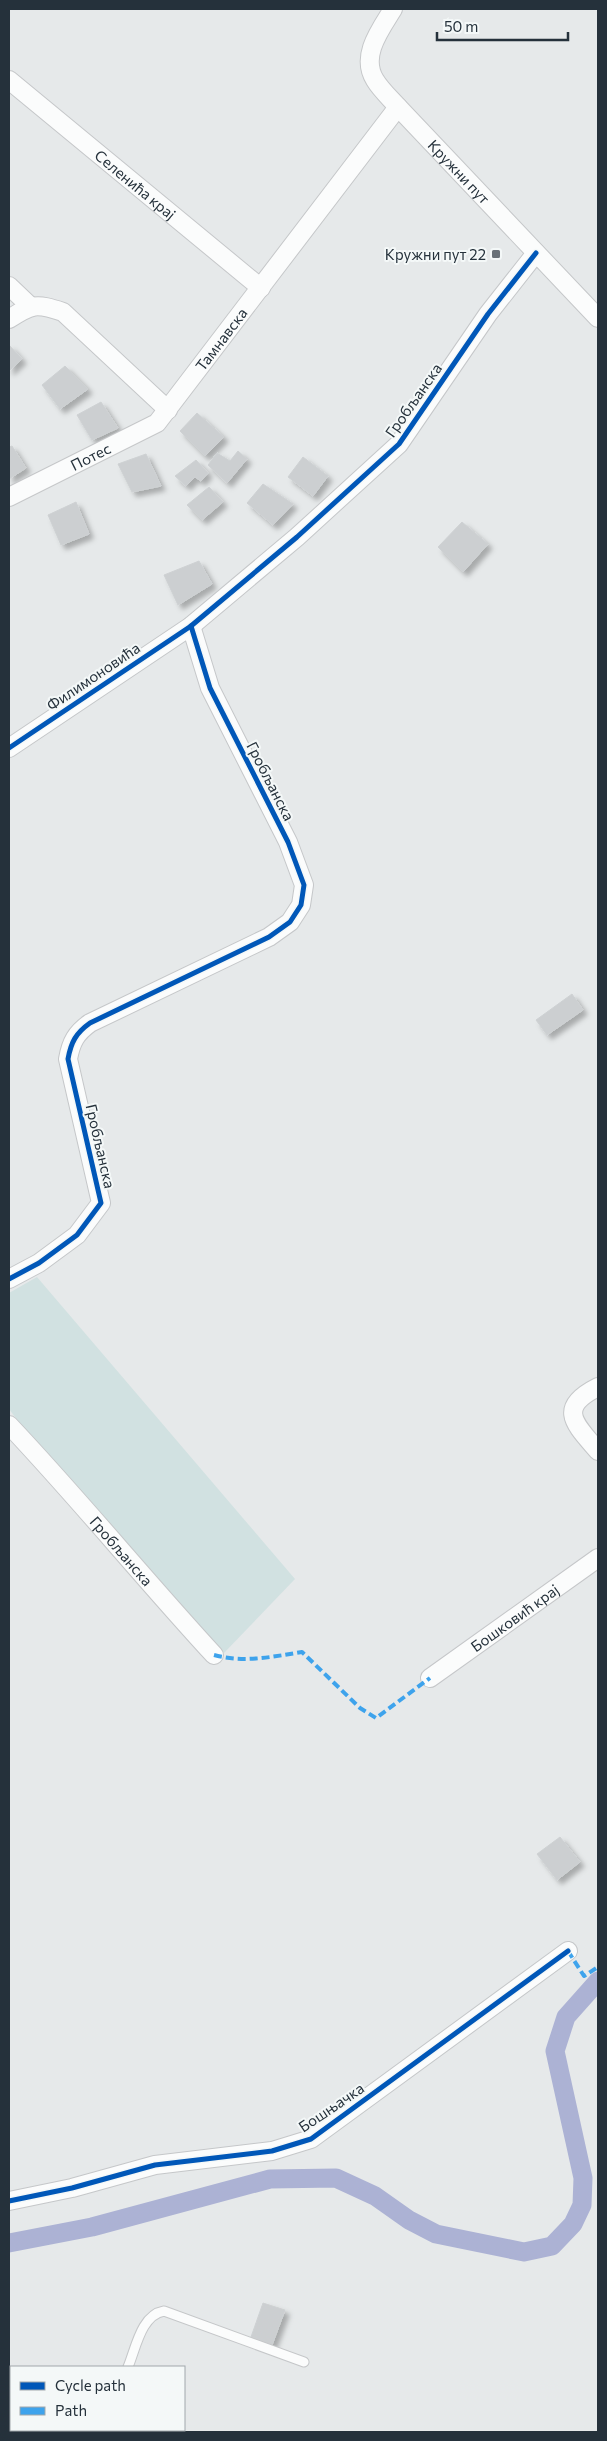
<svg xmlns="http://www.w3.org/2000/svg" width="607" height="2441" viewBox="0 0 607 2441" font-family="Commissioner,sans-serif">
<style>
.green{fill:#d1e1e1}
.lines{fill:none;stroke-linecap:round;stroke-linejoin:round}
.canal{stroke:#acb2d4;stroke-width:19}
.building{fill:#cccfd1;stroke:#ced1d3;filter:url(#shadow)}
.lane-casing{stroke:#c5c7c9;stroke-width:11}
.street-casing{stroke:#c5c7c9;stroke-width:20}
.lane{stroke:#fbfcfc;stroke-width:9}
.street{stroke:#fbfcfc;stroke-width:18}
.quiet{stroke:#3ea3ec;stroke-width:4;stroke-dasharray:8 4;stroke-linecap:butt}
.cycleway-casing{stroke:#f4f8f8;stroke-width:8}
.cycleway{stroke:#0057b8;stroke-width:5}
.poi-dot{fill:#697178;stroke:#f4f8f8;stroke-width:2}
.labels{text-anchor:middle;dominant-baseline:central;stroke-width:4;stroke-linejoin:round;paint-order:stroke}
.street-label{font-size:15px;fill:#25313b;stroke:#f4f8f8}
.poi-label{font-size:15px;fill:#25313b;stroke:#f4f8f8;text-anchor:end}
</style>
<defs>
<filter id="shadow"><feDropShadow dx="4.5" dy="4.5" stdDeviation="2.5" flood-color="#0004"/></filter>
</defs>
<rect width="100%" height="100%" fill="#e6e9ea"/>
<!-- green -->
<path class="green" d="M37,1277L295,1579L224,1653L66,1485L9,1409V1293Z"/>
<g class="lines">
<!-- canal -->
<path class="canal" d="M9,2243L92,2227L270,2179L336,2178L375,2196L409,2220L436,2234L524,2252L552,2246L573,2224L582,2205L583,2178L555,2051L566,2017L598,1981"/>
</g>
<!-- building -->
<g class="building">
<path d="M9,345L22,359L9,371Z"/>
<path d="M65,366L88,389L60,409L42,385Z"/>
<path d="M101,402L118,428L92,440L77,415Z"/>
<path d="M197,413L224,437L205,456L180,431Z"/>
<path d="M12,446L26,468L9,479V447Z"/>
<path d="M238,451L247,459L227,483L208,465L217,453L230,461Z"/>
<path d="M146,454L161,486L132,492L118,464Z"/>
<path d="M303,457L328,476L313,496L288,477Z"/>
<path d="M196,460L208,473L201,481L195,477L186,486L175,476Z"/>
<path d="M263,484L293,504L273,525L247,503Z"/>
<path d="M209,487L223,502L202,520L187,505Z"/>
<path d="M76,502L89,534L61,545L48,515Z"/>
<path d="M462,522L488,544L463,572L438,547Z"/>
<path d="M199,561L212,584L178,605L164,575Z"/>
<path d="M572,994L583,1010L547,1035L536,1020Z"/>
<path d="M560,1837L580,1862L557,1880L537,1854Z"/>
<path d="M263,2303L285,2310L272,2345L251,2337Z"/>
<path d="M10,2374H11V2407L9,2406Z"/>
<path d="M70,2430H88L87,2432Z"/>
<path d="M114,2430H132L131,2432H113Z"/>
</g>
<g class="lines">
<!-- lane casing -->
<g class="lane-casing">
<g id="lane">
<path d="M128,2367C136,2348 141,2315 164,2311L304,2362"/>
<path d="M103,2432L104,2430"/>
</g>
</g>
<!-- street casing -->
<g class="street-casing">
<g id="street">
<path id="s1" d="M393,9C380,30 360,56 375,80C381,90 390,98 398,107L598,318"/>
<path id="s2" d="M9,80L261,288"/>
<path d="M9,286L30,306"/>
<path d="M9,319C32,304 36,303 63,312L168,410"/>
<path id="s3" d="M9,497L157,423L398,107"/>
<path d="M9,748L191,626L297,537L399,444L488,314L536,253"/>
<path d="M9,1279L39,1263L77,1235L101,1203L68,1059C71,1042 76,1033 90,1023L269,937L290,922L301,905L304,885L288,842L210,688L191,626"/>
<path d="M598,1387C556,1408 575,1424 598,1451"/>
<path id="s4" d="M9,1425C79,1499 144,1579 214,1655"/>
<path id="s5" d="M430,1678L598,1558"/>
<path d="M9,2201L72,2188L155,2165L272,2151L311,2139L568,1951"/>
</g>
</g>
<!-- lane -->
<use href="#lane" class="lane"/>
<!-- street -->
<use href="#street" class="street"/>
<!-- quiet -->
<g class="quiet">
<path d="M214,1655C244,1663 271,1657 302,1652L360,1708L376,1718L430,1678"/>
<path d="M568,1951L584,1976L598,1967"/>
</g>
<!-- cycleway casing -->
<g class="cycleway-casing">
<g id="cycleway">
<path d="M9,748L191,626L297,537L399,444L488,314L536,253"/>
<path d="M9,1279L39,1263L77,1235L101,1203L68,1059C71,1042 76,1033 90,1023L269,937L290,922L301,905L304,885L288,842L210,688L191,626"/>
<path d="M9,2201L72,2188L155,2165L272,2151L311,2139L568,1951"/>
</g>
</g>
<!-- cycleway -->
<use href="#cycleway" class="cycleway"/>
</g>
<!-- markers -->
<rect class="poi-dot" x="491" y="249" width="10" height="10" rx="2.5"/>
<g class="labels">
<!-- street labels -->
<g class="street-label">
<text stroke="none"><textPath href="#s1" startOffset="202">Кружни пут</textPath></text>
<text stroke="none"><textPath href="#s2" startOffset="164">Селенића крај</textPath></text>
<text stroke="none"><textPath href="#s3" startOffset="271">Тамнавска</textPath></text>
<text transform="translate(413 400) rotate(-55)">Гробљанска</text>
<text stroke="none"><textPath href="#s3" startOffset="91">Потес</textPath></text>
<text transform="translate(93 676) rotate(-34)">Филимоновића</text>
<text transform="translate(271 781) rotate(63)">Гробљанска</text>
<text transform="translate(101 1146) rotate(77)">Гробљанска</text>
<text stroke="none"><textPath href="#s4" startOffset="169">Гробљанска</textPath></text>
<text stroke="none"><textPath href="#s5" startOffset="104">Бошковић крај</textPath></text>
<text transform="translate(331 2107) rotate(-34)">Бошњачка</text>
</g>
<!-- poi labels -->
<g class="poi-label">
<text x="486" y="254">Кружни пут 22</text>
</g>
</g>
<!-- border -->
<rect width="607" height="2441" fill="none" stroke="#25313b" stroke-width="20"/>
<!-- legend -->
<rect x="10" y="2366" width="175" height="65" fill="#f4f8f8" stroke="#a1a8ac"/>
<rect x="20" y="2382" width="25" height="8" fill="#0057b8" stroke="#a1a8ac"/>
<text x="55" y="2391" font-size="15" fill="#25313b">Cycle path</text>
<rect x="20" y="2407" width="25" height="8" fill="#3ea3ec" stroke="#a1a8ac"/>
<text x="55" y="2416" font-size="15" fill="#25313b">Path</text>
<!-- scale -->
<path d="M437 32v8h131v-8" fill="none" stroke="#25313b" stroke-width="2.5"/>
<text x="444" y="32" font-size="15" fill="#25313b" stroke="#f4f8f8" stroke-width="4" paint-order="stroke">50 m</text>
</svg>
